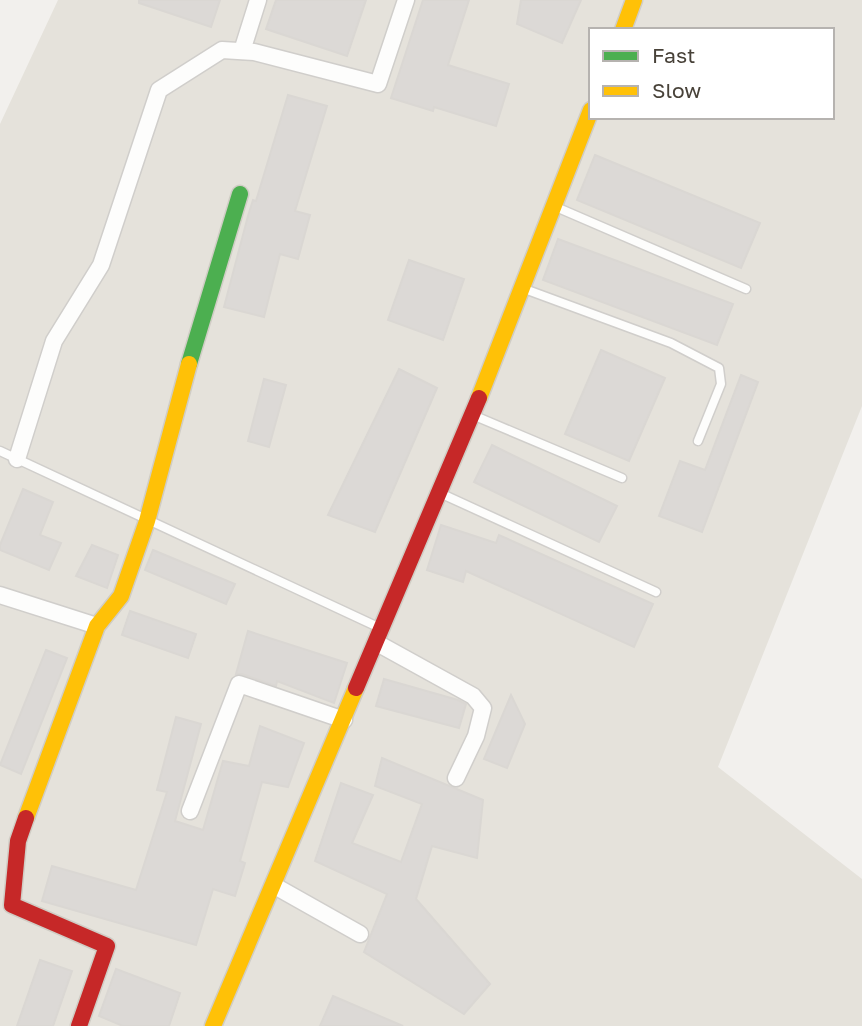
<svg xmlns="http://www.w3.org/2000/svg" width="862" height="1026" viewBox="0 0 862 1026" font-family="'Golos Text',sans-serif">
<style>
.residential{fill:#e5e2db;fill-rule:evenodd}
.building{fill:#dcd9d6;stroke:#dad7d3;stroke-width:2}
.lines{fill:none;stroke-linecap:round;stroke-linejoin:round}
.lane-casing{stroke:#d0cecb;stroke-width:11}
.street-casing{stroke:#d0cecb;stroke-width:19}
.fast-casing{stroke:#d0cdc5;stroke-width:19}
.slow-casing{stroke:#d0cdc5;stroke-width:19}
.jam-casing{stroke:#d0cdc5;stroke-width:19}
.lane{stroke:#fdfdfc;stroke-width:8}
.street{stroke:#fdfdfc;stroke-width:16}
.fast{stroke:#4caf50;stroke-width:16}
.slow{stroke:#ffc107;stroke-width:16}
.jam{stroke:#c62828;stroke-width:16}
</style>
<rect width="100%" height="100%" fill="#f2f0ed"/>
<!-- residential -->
<path class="residential" d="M58,0H862V406L718,767L862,879V1026H0V124ZM591,30H832V117H591Z"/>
<!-- building -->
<g class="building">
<path d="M139,0H220L211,27L139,3Z"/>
<path d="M276,0H366L347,56L266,29Z"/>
<path d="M423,0H469L448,65L509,84L496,126L434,107L433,111L391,98Z"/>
<path d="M521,0H581L562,43L517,24Z"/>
<path d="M288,95L327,106L295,211L310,215L298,259L280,254L264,317L224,307L248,216L253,200L256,201Z"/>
<path d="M595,155L760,223L741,268L577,200Z"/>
<path d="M558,239L733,304L717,345L543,280Z"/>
<path d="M409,260L464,279L443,340L388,320Z"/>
<path d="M601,350L665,378L629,461L565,434Z"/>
<path d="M399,369L437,388L375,532L328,515Z"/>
<path d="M741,375L758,382L702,532L659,516L680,461L705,470Z"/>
<path d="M264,379L286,385L269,447L248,441Z"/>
<path d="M492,445L617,506L599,542L474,482Z"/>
<path d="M23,489L53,502L40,535L61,543L49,570L0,550V545Z"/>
<path d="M441,525L496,543L499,535L653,604L634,647L466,571L463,582L427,570Z"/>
<path d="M92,545L118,555L107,588L76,576Z"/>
<path d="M153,550L235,584L226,604L145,570Z"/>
<path d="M130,611L196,634L188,658L122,635Z"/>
<path d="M248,631L347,663L334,703L277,681L276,686L242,674H236Z"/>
<path d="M46,650L67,658L21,774L0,765Z"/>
<path d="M384,679L458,700L466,704L459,728L376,706Z"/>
<path d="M511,695L525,724L507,768L484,759Z"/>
<path d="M176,717L201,724L175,821L203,830L223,761L249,766L260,726L304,743L288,787L262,782L240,861L245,863L235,896L213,889L196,945L42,901L52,866L136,890L167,792L157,790Z"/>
<path d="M382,758L483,800L477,858L432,846L416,899L490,984L464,1014L364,952L387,894L315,861L341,783L373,795L352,843L401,862L422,804L375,786Z"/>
<path d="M40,960L72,971L53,1026H17Z"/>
<path d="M116,969L180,993L169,1026H123L99,1016Z"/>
<path d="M333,996L403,1026H320Z"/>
</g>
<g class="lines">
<!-- lane casing -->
<g class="lane-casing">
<g id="lane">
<path d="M556,207L746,289"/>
<path d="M522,288L671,343L719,368L721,384L698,441"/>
<path d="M475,416L622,478"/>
<path d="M0,451L378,627"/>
<path d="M442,494L656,592"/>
</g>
</g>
<!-- street casing -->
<g class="street-casing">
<g id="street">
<path d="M242,51L258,0"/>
<path d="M17,459L54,341L101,265L159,90L222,50L254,52L378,84L406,0"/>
<path d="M0,595L97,626"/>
<path d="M377,643L473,696L483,708L476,736L456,778"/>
<path d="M190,811L239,684L344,720"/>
<path d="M273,885L360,934"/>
</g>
</g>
<!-- fast casing -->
<g class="fast-casing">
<path id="fast" d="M189,364L240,194"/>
</g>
<!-- slow casing -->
<g class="slow-casing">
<g id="slow">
<path d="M623,30L634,0"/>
<path d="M479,398L591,110"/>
<path d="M26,818L97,626L121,596L147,521L189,364"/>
<path d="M213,1026L356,688"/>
</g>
</g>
<!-- jam casing -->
<g class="jam-casing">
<g id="jam">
<path d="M356,688L479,398"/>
<path d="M26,818L18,841L12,905L107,946L79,1026"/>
</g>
</g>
<!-- lane -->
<use href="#lane" class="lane"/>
<!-- street -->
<use href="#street" class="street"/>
<!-- fast -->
<use href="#fast" class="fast"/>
<!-- slow -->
<use href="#slow" class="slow"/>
<!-- jam -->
<use href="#jam" class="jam"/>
</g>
<!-- legend -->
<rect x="589" y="28" width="245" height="91" fill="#ffffff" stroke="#b6b3b0" stroke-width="2"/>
<rect x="603" y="51" width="35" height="10" fill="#4caf50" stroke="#b6b3b0" stroke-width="2"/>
<text x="652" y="63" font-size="21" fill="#484239">Fast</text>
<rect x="603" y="86" width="35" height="10" fill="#ffc107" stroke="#b6b3b0" stroke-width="2"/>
<text x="652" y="98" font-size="21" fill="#484239">Slow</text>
</svg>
